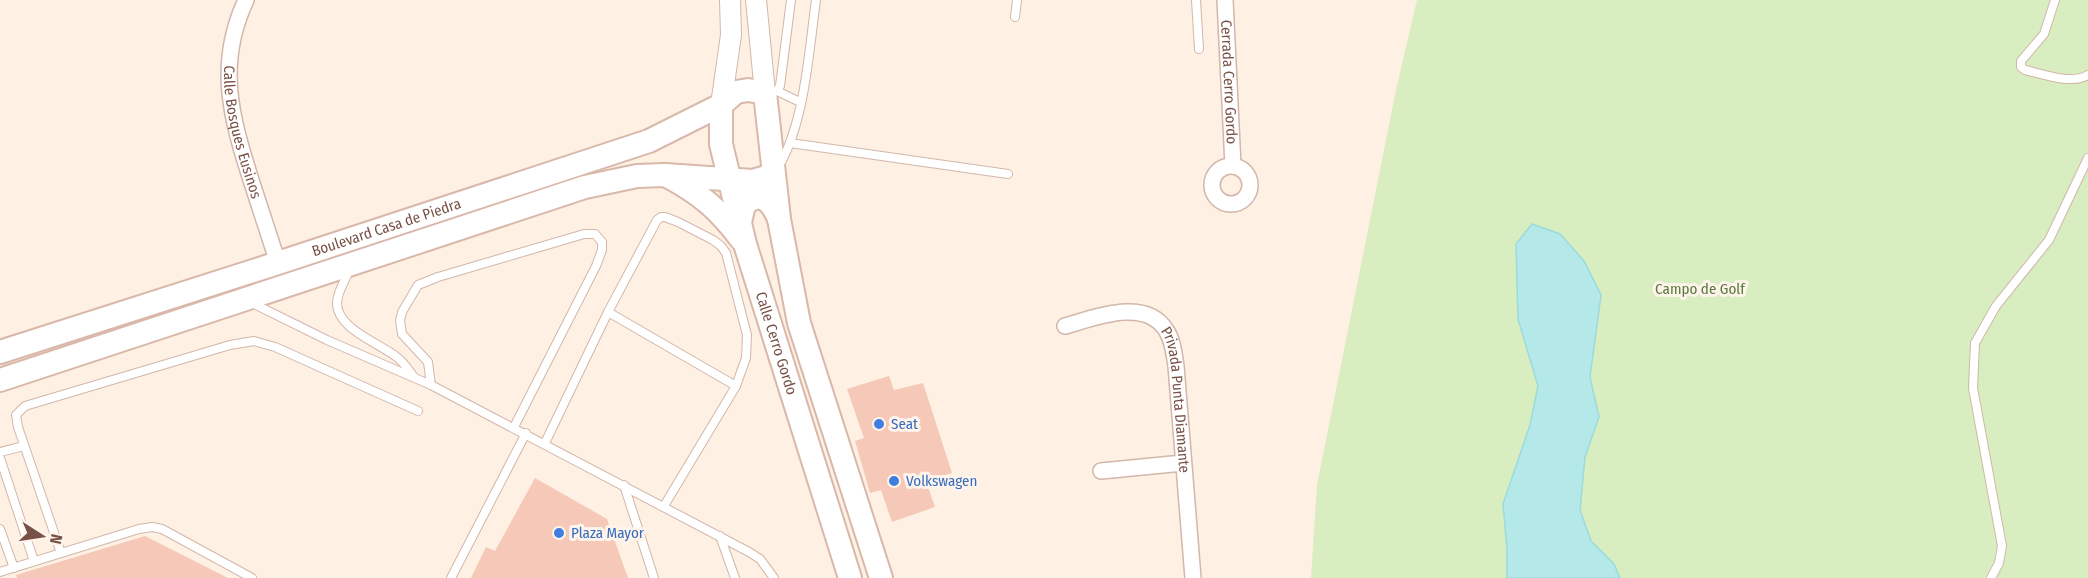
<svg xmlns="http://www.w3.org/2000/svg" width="2088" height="578" viewBox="0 0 2088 578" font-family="'Fira Sans Condensed',sans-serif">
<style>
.green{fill:#d8edc0}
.water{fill:#b5e9e9;stroke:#9bdbdc;stroke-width:1.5}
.building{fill:#f6c8b8}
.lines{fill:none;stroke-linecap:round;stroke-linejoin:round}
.service-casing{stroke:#d2b7aa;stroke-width:10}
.minor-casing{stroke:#d2b7aa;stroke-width:18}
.tertiary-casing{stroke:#d2b7aa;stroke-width:22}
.secondary-casing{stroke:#d9b8aa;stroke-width:26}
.service{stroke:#fff;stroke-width:8}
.minor{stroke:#fff;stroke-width:15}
.tertiary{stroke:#fff;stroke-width:20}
.secondary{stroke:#fff;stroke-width:22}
.shop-dot{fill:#3f7fe0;stroke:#fff4eb;stroke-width:2}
.labels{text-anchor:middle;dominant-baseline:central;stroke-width:6;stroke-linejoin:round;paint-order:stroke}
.street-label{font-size:15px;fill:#785146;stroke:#fff4eb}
.park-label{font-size:15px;fill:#567a3b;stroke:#fff4eb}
.shop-label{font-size:15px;fill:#366cbe;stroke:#fff4eb;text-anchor:start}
</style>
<rect width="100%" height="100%" fill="#fef0e3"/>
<!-- green -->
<path class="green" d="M1417,0H2088V578H1311L1317,485L1396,90Z"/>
<!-- water -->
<path class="water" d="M1532,224L1560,234L1584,261L1601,295L1590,377L1599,417L1585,457L1580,510L1591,541L1614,564L1620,578H1507V549L1503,504L1530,425L1538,386L1518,319L1516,244Z"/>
<!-- building -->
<g class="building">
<path d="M889,376L894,390L923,383L952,473L926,481L935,507L892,522L881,490L870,493L855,441L864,438L847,389Z"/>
<path d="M535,478L607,519L628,578H471L486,547L495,551Z"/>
<path d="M145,536L228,578H17L16,575Z"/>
</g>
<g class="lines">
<!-- service casing -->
<g class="service-casing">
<g id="service">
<path d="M1196,0L1199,49"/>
<path d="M2055,0L2044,34L2021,61V67L2025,70C2043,74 2071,85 2088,75"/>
<path d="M1015,17L1017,0"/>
<path d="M777,91L800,102"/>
<path d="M766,93L777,91L780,86L791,0"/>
<path d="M790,143L1008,174"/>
<path d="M780,164C805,120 809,50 816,0"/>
<path d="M349,271C345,280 338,291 337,302C336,329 380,343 398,358C404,363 409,370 413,376"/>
<path d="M252,303L327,340L431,385L749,552L760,559L774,578"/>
<path d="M608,312L736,386"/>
<path d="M431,385L428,362L402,334L400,321L402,312L418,285L438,277L584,234H595L602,242V250L596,266L514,427"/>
<path d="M545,443L608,312L657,220L661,217H665L678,222L713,240L721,246L726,253L747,335L746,358L736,386L664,506"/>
<path d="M0,452L24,446"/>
<path d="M0,458L34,561"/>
<path d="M624,485L654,578"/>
<path d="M0,529L14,568"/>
<path d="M720,536L735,578"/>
<path d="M61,553L18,427L16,415L25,406L230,345L254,341L275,347L418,411"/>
<path d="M0,572L139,529L152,527L162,529L252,578"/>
<path d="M451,578L526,433"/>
<path d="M1991,578L1999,563L2002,546L1973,388L1975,343L1996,306L2049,240L2088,158"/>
</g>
</g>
<!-- minor casing -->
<g class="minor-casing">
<g id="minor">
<path id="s1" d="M246,0C216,64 231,117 251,180C260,208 269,236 278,263"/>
<path id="s2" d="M1225,0L1233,166"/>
<circle cx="1231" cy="185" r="19"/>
<path id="s3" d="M1065,326C1094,318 1145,297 1166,330C1173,340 1174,354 1176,366L1193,578"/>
<path d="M1101,471L1183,463"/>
</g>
</g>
<!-- tertiary casing -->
<g class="tertiary-casing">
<g id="tertiary">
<path d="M756,0L765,93"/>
<path d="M721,105L731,35L730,0"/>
</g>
</g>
<!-- secondary casing -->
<g class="secondary-casing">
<g id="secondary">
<path id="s4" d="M721,105V144L745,244L850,578"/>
<path d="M669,177C701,194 719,210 741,239"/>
<path d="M740,222L744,205C761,189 772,202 779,219"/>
<path id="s5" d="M0,352L278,263L649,141L721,105L736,92L748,90L765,93L779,219L799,323L881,578"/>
<path d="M0,380L585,187L637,176L665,175L753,181L766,177L773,172"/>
</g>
</g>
<!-- service -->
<use href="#service" class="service"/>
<!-- minor -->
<use href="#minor" class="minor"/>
<!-- tertiary -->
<use href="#tertiary" class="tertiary"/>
<!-- secondary -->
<use href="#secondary" class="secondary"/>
</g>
<!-- markers -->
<g class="shop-dot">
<circle cx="879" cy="424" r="6"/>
<circle cx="894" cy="481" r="6"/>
<circle cx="559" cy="533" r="6"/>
</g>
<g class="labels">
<!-- street labels -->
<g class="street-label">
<text stroke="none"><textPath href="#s2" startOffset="82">Cerrada Cerro Gordo</textPath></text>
<text stroke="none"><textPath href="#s1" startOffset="136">Calle Bosques Eusinos</textPath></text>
<text stroke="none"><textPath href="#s5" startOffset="406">Boulevard Casa de Piedra</textPath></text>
<text stroke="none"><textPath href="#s4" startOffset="246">Calle Cerro Gordo</textPath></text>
<text stroke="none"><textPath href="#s3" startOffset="180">Privada Punta Diamante</textPath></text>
</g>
<!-- park labels -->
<g class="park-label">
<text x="1700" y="289">Campo de Golf</text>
</g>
<!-- shop labels -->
<g class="shop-label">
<text x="891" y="424">Seat</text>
<text x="906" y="481">Volkswagen</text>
<text x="571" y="533">Plaza Mayor</text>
</g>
</g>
<!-- north arrow -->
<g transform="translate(42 536) rotate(102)" stroke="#fff4eb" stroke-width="4.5" paint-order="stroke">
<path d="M0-4.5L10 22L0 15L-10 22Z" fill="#785146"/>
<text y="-9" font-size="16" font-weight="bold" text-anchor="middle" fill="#785146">N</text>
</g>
</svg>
